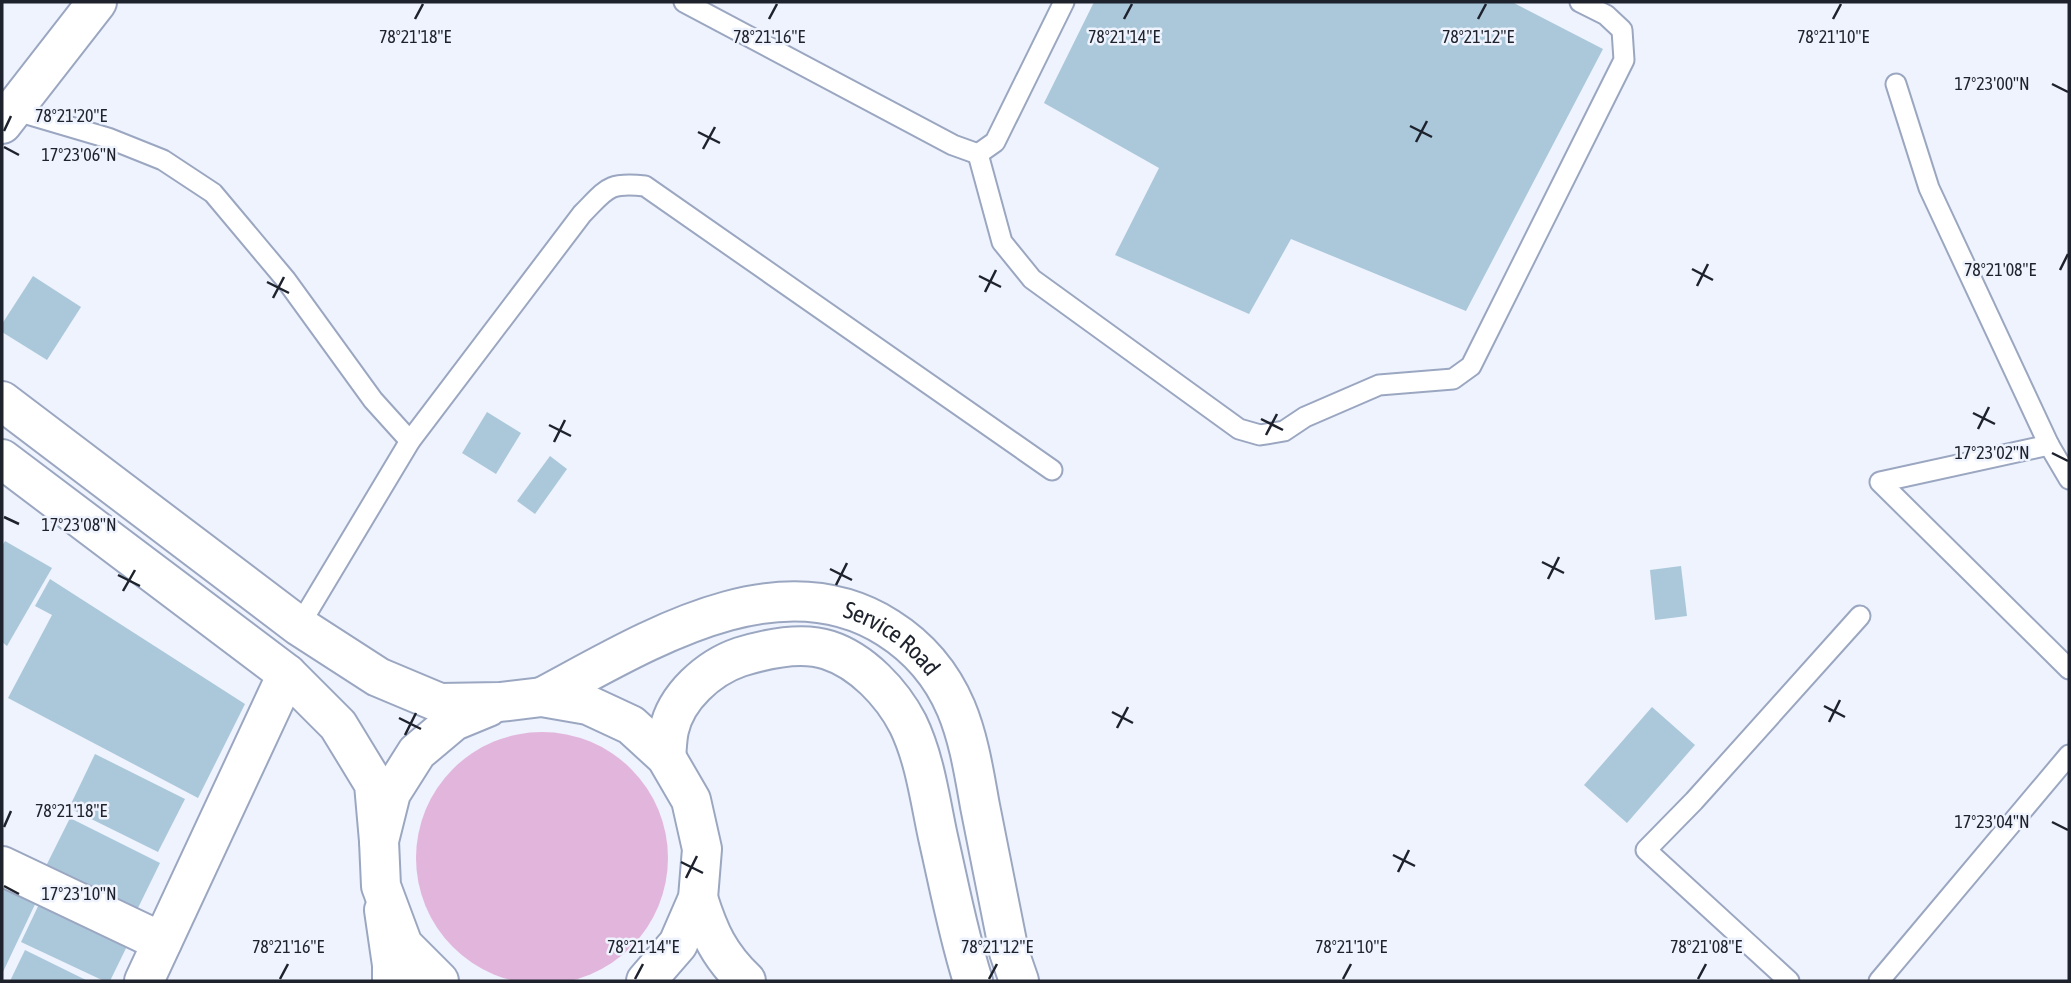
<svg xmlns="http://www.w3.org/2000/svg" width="2071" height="983" viewBox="0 0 2071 983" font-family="'Asap Condensed',sans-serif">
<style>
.green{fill:#e2b6dc}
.building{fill:#abc8db}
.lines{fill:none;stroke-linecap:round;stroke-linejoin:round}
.lane-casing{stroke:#9ba7c1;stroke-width:23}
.street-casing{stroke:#9ba7c1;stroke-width:42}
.secondary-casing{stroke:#9ba7c1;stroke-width:42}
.primary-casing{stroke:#9ba7c1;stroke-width:42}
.lane{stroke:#fff;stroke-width:19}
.street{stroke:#fff;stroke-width:38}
.secondary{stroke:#fff;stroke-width:38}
.primary{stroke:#fff;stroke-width:38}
.ticks{fill:none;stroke:#1e222c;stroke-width:2.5}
.labels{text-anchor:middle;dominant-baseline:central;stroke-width:5;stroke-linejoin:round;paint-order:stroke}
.street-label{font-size:24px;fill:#1e222c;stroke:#eef3fe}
.ticks-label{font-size:18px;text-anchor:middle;fill:#1e222c;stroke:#eef3fe;stroke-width:5;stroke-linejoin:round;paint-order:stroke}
</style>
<rect width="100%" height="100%" fill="#eef3fe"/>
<!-- green -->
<circle class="green" cx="542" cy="858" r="126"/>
<!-- building -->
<g class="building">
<path d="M1094,2H1512L1603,49L1466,311L1291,239L1249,314L1115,255L1159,168L1044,103Z"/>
<path d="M33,276L81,307L47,360L2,332V324Z"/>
<path d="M487,412L521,433L496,474L462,453Z"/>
<path d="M550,456L567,469L535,514L517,501Z"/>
<path d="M5,541L52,568L7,646L2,642V546Z"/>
<path d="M1681,566L1687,616L1655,620L1650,570Z"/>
<path d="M50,579L245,704L198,798L8,698L52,615L35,606Z"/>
<path d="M1652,707L1695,745L1627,823L1584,785Z"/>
<path d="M95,754L185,799L158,852L69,808Z"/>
<path d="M70,818L160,863L137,910L46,866Z"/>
<path d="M2,881L38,898L2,974Z"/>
<path d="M42,898L130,940L110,981H104L21,942Z"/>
<path d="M25,950L88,981H10Z"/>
</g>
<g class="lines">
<!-- lane casing -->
<g class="lane-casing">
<g id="lane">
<path d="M684,2L953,145L978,154"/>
<path d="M1896,84L1929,188L2049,445L2069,479"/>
<path d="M13,110L108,138L163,160L213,193L286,280L373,400L410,441"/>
<path d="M978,154L1002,242L1032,279L1239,429L1260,435L1284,431L1305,417L1379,385L1453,379L1471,366L1624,60L1622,30L1606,15L1580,2"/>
<path d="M978,154L995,142L1064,2"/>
<path d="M2049,445L1880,482L2069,669"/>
<path d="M299,626L410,441L582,214C607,189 607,182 645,186L1052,470"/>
<path d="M1789,981L1646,850L1694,801L1860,616"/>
<path d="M1879,981L2069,755"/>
</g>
</g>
<!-- street casing -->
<g class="street-casing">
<g id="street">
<path d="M2,866L162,942"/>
<path d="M144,981L287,674"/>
</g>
</g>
<!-- secondary casing -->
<g class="secondary-casing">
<g id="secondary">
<path d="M2,124L97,2"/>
<path id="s1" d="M542,697C642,644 777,557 888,628C918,647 942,675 956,708C969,739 974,773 980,806C990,855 999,903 1009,952L1019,981"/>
<path d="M666,757C667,748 667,739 669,730C676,697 708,668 740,657C766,649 801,641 828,650C862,661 892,693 908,724C925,759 930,800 938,837C949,885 958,934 973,981"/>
<path d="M384,910L392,965V981"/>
</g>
</g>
<!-- primary casing -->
<g class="primary-casing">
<g id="primary">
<path d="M2,401L299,626L378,677L440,703L500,702L542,697L588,705L631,725L666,757L691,800L702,849L698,898L678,944L646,981"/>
<path d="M2,459L287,674L338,725L374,784L379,841"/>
<path d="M698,898C709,933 719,955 746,981"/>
<path d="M439,981L403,945L381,886L379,841L391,793L417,752L454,721L488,707"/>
</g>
</g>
<!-- lane -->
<use href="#lane" class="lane"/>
<!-- street -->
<use href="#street" class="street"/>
<!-- secondary -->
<use href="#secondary" class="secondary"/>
<!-- primary -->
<use href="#primary" class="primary"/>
</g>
<!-- ticks -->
<path class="ticks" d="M415,19L423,4M769,19L777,4M1124,19L1132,4M1478,19L1486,4M1833,19L1841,4M2052,84L2068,92M1410,126L1432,137M4,131L11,116M698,132L720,143M1416,142L1427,121M4,147L19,155M703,149L715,127M1692,269L1713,280M2060,270L2068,254M979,276L1001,287M267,282L289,293M1697,286L1708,264M985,292L996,270M273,298L284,277M1973,413L1995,424M1261,419L1283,430M549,425L571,436M1978,429L1989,407M1266,435L1277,414M554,442L565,420M2052,453L2068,461M4,517L19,524M1542,562L1564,573M830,569L852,580M118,575L140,586M1548,579L1559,557M836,585L847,563M123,591L135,570M1824,706L1845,717M1112,712L1133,723M399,718L421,729M1829,722L1840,700M1117,728L1128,707M405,735L416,713M2052,822L2068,830M4,827L11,811M1393,855L1415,866M681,862L703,873M1398,872L1409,850M686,878L697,856M4,886L19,894M280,979L288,964M635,979L643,964M989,979L997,964M1343,979L1351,964M1698,979L1706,964"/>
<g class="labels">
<!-- street labels -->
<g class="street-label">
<text stroke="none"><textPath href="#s1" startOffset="380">Service Road</textPath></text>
</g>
</g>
<g class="ticks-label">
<text x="415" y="43">78°21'18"E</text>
<text x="769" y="43">78°21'16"E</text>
<text x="1124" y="43">78°21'14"E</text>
<text x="1478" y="43">78°21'12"E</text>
<text x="1833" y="43">78°21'10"E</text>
<text x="1992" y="90">17°23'00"N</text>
<text x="71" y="122">78°21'20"E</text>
<text x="79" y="161">17°23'06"N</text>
<text x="2000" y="276">78°21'08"E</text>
<text x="1992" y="459">17°23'02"N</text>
<text x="79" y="531">17°23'08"N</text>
<text x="71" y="817">78°21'18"E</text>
<text x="1992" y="828">17°23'04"N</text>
<text x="79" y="900">17°23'10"N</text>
<text x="288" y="953">78°21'16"E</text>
<text x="643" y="953">78°21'14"E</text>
<text x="997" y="953">78°21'12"E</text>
<text x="1351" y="953">78°21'10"E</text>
<text x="1706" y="953">78°21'08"E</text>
</g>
<!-- border -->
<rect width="2071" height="983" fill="none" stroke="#1e222c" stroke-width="7"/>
</svg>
